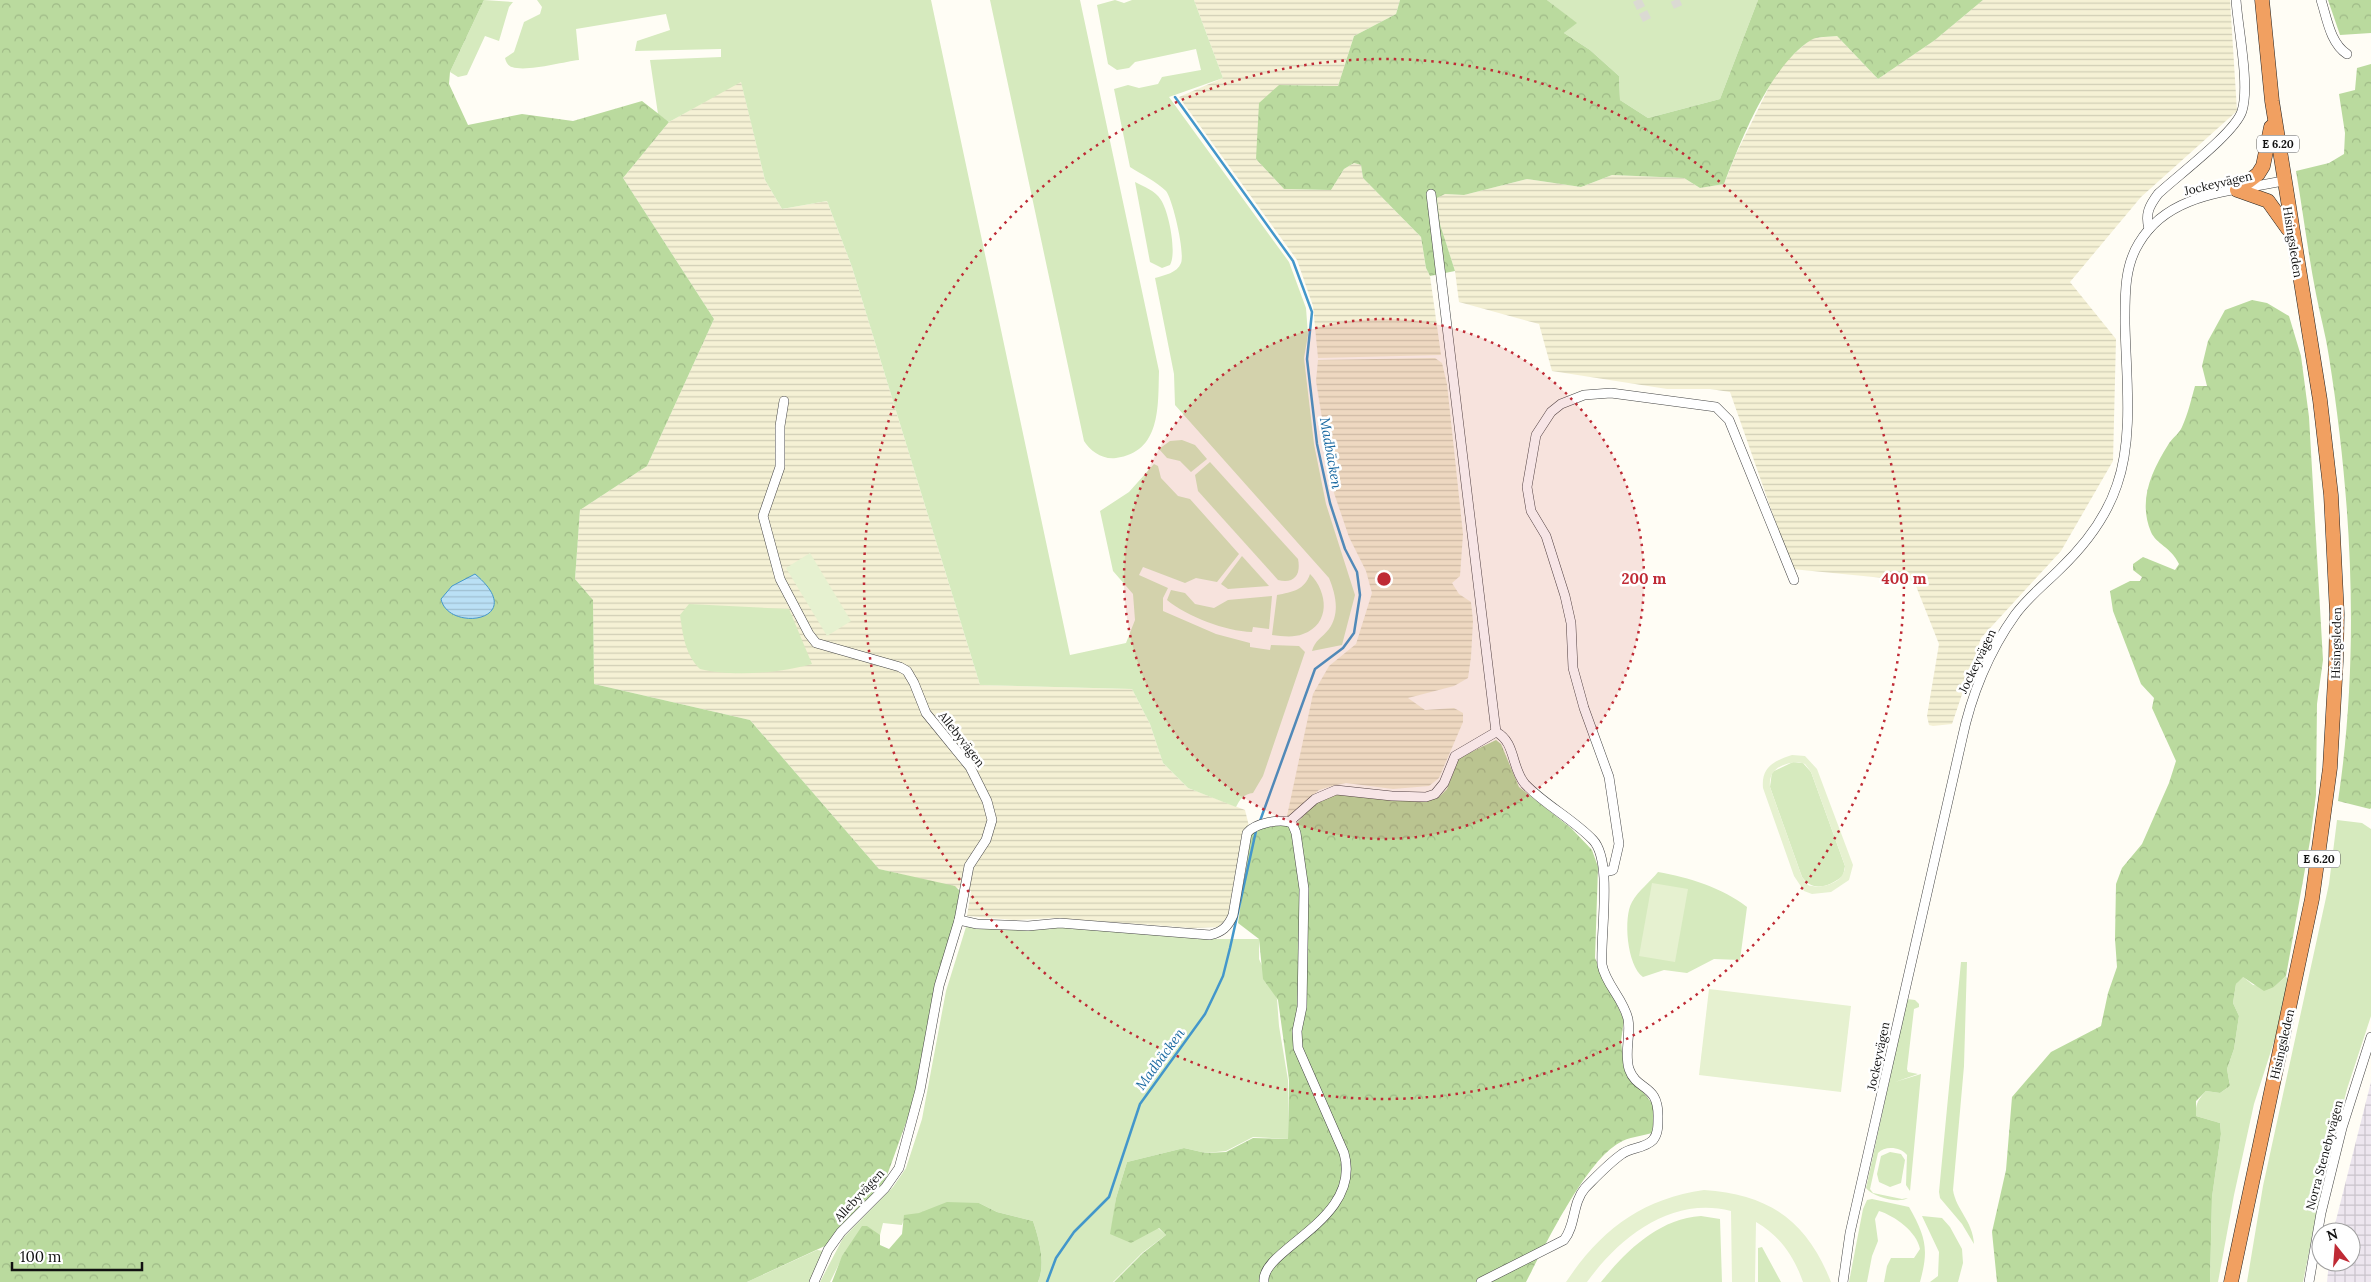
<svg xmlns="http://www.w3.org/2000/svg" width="2371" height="1282" viewBox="0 0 2371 1282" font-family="Lora,serif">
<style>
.industrial{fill:url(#industrial-grid)}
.farmland{fill:url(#farmland-rules)}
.grass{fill:#d6eabe}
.forest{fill:url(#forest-crowns)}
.pitch{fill:#e6f1d0;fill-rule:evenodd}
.water{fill:url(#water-rules);stroke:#4397cb}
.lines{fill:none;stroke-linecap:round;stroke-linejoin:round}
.stream{stroke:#4397cb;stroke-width:2.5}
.minor-tunnel{stroke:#dbdad3;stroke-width:9;stroke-dasharray:9 4.5;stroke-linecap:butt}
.minor-casing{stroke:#444;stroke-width:10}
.highway-casing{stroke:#222;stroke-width:15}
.minor{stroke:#fff;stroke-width:9}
.highway{stroke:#f1a061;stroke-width:14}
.ring{fill:none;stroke:#bf2a35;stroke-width:2.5;stroke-dasharray:2.5 5}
.labels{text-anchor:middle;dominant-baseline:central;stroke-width:5;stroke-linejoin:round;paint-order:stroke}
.shield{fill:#fff;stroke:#585858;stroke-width:1}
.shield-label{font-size:11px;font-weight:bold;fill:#111}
.street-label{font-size:12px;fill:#111;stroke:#fff}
.water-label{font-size:14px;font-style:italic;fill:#1b6aa2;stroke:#fff}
.centre{fill:#bf2a35;stroke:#fff;stroke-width:2.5}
.ring-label{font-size:15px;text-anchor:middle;font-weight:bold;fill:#bf2a35;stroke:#fff;stroke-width:5;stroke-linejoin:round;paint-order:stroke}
</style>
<defs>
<pattern id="industrial-grid" width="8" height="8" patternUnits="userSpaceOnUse" patternTransform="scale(1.25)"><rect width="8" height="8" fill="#ede6ef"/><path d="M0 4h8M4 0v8" fill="none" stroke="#cac4cc"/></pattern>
<pattern id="farmland-rules" width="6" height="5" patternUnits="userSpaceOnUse" patternTransform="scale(1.25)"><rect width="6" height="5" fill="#f5f1d5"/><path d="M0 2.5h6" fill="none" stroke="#d1ceb6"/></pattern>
<pattern id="forest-crowns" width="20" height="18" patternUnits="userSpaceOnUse" patternTransform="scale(1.25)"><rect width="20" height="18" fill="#bada9e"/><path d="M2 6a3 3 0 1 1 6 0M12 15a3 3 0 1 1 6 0" fill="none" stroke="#9fba87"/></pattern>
<pattern id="water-rules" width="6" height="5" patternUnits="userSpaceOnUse" patternTransform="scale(1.25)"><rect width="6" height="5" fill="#bae0f5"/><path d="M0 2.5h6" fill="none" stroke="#9fbfd1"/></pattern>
</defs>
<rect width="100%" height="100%" fill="#fffdf5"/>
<!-- industrial -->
<path class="industrial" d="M2371,1082V1282H2327L2329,1262H2351V1232H2333Z"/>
<!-- farmland -->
<g class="farmland">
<path d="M1194,0H1400L1396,14L1354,36L1338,86L1279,85L1256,159L1284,189L1331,190L1344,169L1354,163L1361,165L1363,178L1421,237L1426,268L1430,276L1441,355L1318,358L1313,306L1297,260L1179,97L1223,78Z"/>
<path d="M1983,0H2230L2237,111L2141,197L2070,282L2116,339L2113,461L2061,551L1981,638L1952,724L1933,726L1929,725L1927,716L1939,644L1914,581L1792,569L1730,392L1710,389H1667L1552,371L1539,324L1459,302L1455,271L1440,224L1437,198L1445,194L1464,195L1527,179L1581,187L1612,175L1684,178L1700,188L1724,184L1736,154L1774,77L1787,60L1812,38L1837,36L1878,79L1935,40Z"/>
<path d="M741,81L765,180L782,209L827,201L852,267L980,685L1132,689L1150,724L1163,763L1188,788L1245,810L1249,826L1229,917L1218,927L1193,928L1054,918L1014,920L967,916L971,891L879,869L750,720L594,684L593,600L575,579L580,510L647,466L714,319L623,178L669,122Z"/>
<path d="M1435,358L1442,363L1447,384L1463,534L1460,576L1452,583L1459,594L1471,602L1473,621L1471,657L1468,678L1454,686L1408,698L1425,710L1454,708L1463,713V722L1439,778L1429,786L1393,789L1346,783L1332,786L1319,790L1290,816H1287L1313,694L1329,666L1356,644L1372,593L1366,571L1349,537L1334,493L1316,381L1318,360Z"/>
</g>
<!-- grass -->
<g class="grass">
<path d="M484,0L513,2L509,7L499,41L485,36L467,75L458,77L450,72Z"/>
<path d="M537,0H931L1070,655L1126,643L1135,620L1133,594L1113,571L1100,511L1129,492L1154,464L1158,466L1161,478L1178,496L1190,499L1239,554L1217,582L1196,578L1185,583L1143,567L1139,575L1168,588L1163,598V611L1216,634L1250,643V647L1270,650L1271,645L1299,646L1305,652L1263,776L1253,793C1244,794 1240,799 1236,807L1188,788L1163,763L1150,724L1132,689L980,685L852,267L827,201L782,209L765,180L741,82L669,122L658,114L650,60L721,57V49L635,51L637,41L670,30L666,14L576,29L579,60C562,62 527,72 512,67C508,66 506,62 505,58L514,52L524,22L540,14L542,7Z"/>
<path d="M990,0H1080L1159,371C1158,407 1161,452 1116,458C1103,460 1090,451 1084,441Z"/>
<path d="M1115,0L1124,3L1132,0H1194L1223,78L1169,97L1289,262L1306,308L1308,335L1304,358L1314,444L1326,504L1355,595L1342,645L1312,651C1315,640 1322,638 1329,629C1340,613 1336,595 1329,578L1175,405L1174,374L1155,278C1165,275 1177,273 1181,263C1185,253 1173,200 1166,191C1157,182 1141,174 1130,167L1114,89L1128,85L1139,88L1158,84L1162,77L1201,70L1196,49L1135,62L1129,68L1117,70L1108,64L1097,5Z"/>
<path d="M1547,0H1758L1720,99L1648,118L1620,100L1619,76L1590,50L1564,33L1576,23Z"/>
<path d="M1135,182C1144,187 1155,190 1161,200C1169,212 1177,253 1170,265L1162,268L1150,262Z"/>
<path d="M1182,440L1195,445L1207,459L1191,472L1180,461L1167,458L1159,449L1170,441Z"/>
<path d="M1210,462L1298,559C1301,574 1295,584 1278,580L1198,491L1195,475Z"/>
<path d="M1242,556L1269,586L1228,589L1221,584Z"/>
<path d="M1310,574C1328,592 1331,624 1303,634C1293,638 1282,636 1272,635L1277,595C1292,592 1305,590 1310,574Z"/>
<path d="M1171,590L1185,593L1195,604L1214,608L1228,600L1272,596L1269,629L1253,627L1252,632C1225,631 1188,617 1167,600Z"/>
<path d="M689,604L789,609L812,664C781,673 732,677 700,669C685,654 683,636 680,615Z"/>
<path d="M1793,762L1803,763L1811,772L1845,866L1843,876C1830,886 1813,893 1802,877L1770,787L1772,772Z"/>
<path d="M2337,820L2362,823L2371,829V1016L2347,1089L2325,1173L2303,1282H2247L2263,1186L2329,884Z"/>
<path d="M1658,872C1688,877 1723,888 1747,907L1740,960L1714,959L1687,973L1664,970L1643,977C1627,966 1623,917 1632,902C1638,891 1650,882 1658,872Z"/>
<path d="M1059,926L1218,939H1259V959L1277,999L1279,1026L1288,1080V1139L1253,1137L1226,1151L1206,1153L1184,1148L1127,1162L1116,1198L1111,1233L1150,1231L1158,1228L1166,1235L1142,1253L1113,1282H1038C1046,1263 1039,1239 1033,1221L997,1212L979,1203L905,1216L902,1225L883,1223L880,1235L843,1256L830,1282H820L843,1238L893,1187L906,1168L922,1119L946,991L966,927L1029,929Z"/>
<path d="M1961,962H1967L1964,1066L1953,1190C1956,1210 1973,1221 1974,1244L1962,1224L1940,1198L1939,1192Z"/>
<path d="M2242,976L2253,985L2274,987L2286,976L2288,981L2278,1029L2254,1104L2234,1195L2218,1282H2210L2212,1197L2221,1134L2220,1123L2196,1116C2195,1104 2198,1100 2206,1091L2220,1093L2230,1086L2227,1069L2234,1049L2239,1016L2233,1003L2236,984Z"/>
<path d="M1907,999L1915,1000L1919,1004V1007L1914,1009L1907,1069L1908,1072L1918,1074L1895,1082L1921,1074L1910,1191L1906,1185L1907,1155C1901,1147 1885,1145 1878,1153L1870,1189L1873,1193L1902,1199L1908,1198C1898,1204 1873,1197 1866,1188Z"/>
<path d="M1890,1152L1901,1154L1905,1160L1901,1183L1890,1187L1879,1182L1877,1174L1881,1156Z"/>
<path d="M1872,1199L1909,1207C1926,1237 1929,1249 1920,1282H1884L1887,1266L1891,1258H1914L1920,1249C1917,1232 1895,1216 1879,1211L1875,1219L1878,1241L1872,1256L1867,1282H1849L1863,1209L1867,1200Z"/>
<path d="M1701,1216L1720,1219L1722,1282H1601C1626,1251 1658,1219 1701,1216Z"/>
<path d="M1922,1216L1942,1218L1950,1227L1962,1249L1963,1263L1958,1282H1930L1938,1276L1939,1252Z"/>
<path d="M1762,1247L1781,1282H1758V1248Z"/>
<path d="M817,1250L824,1251L812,1282H747Z"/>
</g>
<!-- forest -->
<g class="forest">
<path d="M0,0H484L450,72L449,84L468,125L522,114L573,121L642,101L669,122L623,178L714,319L647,466L580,510L575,579L593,600L594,684L750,720L879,869L955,886L961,892L916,1095L885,1181L827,1245L747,1282H0Z"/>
<path d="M1400,0H1547L1577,23L1564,33L1590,50L1619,76L1620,100L1648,118L1720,99L1758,0H1983L1935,40L1878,79L1837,36C1830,37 1817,36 1811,40C1770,66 1741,140 1724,184L1700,188L1684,178L1612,175L1581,187L1527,179L1464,195L1445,194L1437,198L1440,224L1455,271L1430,276L1426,268L1421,237L1363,178L1361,165L1354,163L1344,169L1331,190L1284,189L1256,159L1259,103L1279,85L1338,86L1354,36L1396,14Z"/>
<path d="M2328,0H2371V33L2340,35Z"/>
<path d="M2371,64V808L2370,809L2338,801C2360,655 2352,502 2329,357C2326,336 2320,315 2316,294C2308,253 2303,212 2296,171L2329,163L2344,154L2345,133L2339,94L2355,90L2357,68Z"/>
<path d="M2252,300L2267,303L2289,316L2301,356L2309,417L2323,660L2317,704L2316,795L2310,841L2286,976L2274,987L2264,991L2243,977L2236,984L2233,1003L2239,1016L2234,1049L2227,1069L2230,1086L2220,1093L2206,1091L2196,1101V1116L2220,1123L2221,1134L2212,1197L2210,1282H1997L1992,1232L2006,1170L2012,1097L2051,1052L2101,1026L2108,993L2117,967L2115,939L2116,884L2122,868L2142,844L2169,783L2176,761L2152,708L2154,698L2141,684L2113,611L2110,591L2130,581H2140L2142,577L2133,570V564L2143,557L2175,570L2179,564C2171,547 2156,544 2151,532C2138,501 2151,472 2168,445C2172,438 2179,434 2182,427C2188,414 2191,400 2195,386H2207L2202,366L2208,341L2225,310Z"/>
<path d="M1496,740L1501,744L1519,787L1571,828L1592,850L1598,867L1595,958L1624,1020L1621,1041L1624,1068L1655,1107L1652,1133C1642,1136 1628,1137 1619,1143C1585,1162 1545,1246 1526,1282H1114L1143,1253L1166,1235L1159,1228L1131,1243L1110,1234L1116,1198L1127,1162L1184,1148L1206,1153L1226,1152L1253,1138L1288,1139L1289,1080L1278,1000L1263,979L1259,939L1238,923L1251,834C1258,826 1284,821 1293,827L1315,804L1334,794L1421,802L1438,798L1447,789L1459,758Z"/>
<path d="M947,1202L979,1203L997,1212L1033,1221C1039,1239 1046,1263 1038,1282H832L842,1256L862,1226H867L880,1235V1245L889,1249L902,1234L904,1215L919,1213Z"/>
</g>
<!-- pitch -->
<g class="pitch">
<path d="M810,553L851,621L827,636L786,568Z"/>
<path d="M1792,755L1805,756L1817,769L1853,865L1849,880L1831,892L1812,894L1804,891L1794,876L1763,788C1761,767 1774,761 1792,755ZM1798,762L1805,764L1811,772L1845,866C1845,882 1823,890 1808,885L1802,877L1770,787C1768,769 1783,763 1798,762Z"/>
<path d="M1652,883L1688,889L1675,962L1639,956Z"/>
<path d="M1709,989L1851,1006L1841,1092L1699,1075Z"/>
<path d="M1704,1190C1769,1194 1807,1221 1831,1282H1803C1794,1256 1780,1236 1756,1222L1755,1282H1732L1731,1211C1671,1196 1620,1237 1587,1282H1566C1601,1230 1641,1199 1704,1190Z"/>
</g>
<!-- water -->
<path class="water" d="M475,574C531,621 448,633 441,599L452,586Z"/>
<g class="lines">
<!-- stream -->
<g class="stream">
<path d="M1175,97L1293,261L1312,312L1307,359L1317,444L1330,503L1345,549L1357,572L1360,595L1354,633L1343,648L1315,669L1260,821"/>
<path d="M1047,1282L1056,1258L1074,1232L1109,1197L1140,1104L1205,1014L1216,991L1223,976L1230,948L1256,831"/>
</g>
<!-- minor-tunnel -->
<g class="minor-tunnel">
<path d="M1637,0L1647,20"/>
<path d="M1675,0L1678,7"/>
</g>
<!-- minor casing -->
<g class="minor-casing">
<g id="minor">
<path d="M2321,0C2327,18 2330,43 2347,54"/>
<path d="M1431,194L1496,732"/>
<path d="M2149,229C2145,214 2149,206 2158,194C2177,176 2235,133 2242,111C2250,85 2238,29 2236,0"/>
<path d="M784,401L780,426V467L763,516L780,579L809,634L816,643L900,667L907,671L914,683L926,713L970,767L987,801L992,820L986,840L969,866L959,920L939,986L920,1090L899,1168L885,1188L841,1232L828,1250L814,1282"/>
<path d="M1289,822L1315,799L1336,790L1392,796L1426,797L1435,794L1444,783L1455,756L1496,732C1516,742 1511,768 1525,784C1545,805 1573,819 1593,840C1613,861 1600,935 1602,965C1606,985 1623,998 1628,1019C1631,1035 1624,1053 1629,1069C1637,1092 1659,1083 1658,1118C1658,1126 1658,1134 1653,1140C1644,1149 1631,1147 1622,1154C1609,1163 1596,1177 1585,1188C1572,1203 1576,1225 1564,1240L1481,1282"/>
<path d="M1604,872L1613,870L1619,844L1609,777L1584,708L1573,668L1571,623L1565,596L1546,536L1531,511L1527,487L1536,435L1551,412L1561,404L1584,395L1611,393L1716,407L1729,420L1794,580"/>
<path d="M959,920L977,924L1028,926L1060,923L1210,935C1222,932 1228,927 1233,915L1247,833C1255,823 1281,818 1292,823L1296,833L1304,889L1302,1007L1297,1031L1298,1048L1344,1153C1363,1220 1260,1249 1264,1282"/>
<path d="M1843,1282L1850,1233L1962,739C1971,696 1989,651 2015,615C2028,597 2045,584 2060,569C2085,545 2106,518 2117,485C2134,437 2126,375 2125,324C2125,296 2124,267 2139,243C2169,192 2231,192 2283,181"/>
<path d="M2309,1282L2321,1213L2342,1128L2371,1037"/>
</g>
</g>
<!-- highway casing -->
<g class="highway-casing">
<g id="highway">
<path d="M2271,127L2263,166L2258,174L2237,190L2268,201L2288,229"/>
<path d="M2231,1282L2312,899L2330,768L2336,661L2337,614L2331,495L2320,400L2272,101L2262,0"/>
</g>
</g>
<!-- minor -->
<use href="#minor" class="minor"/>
<!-- highway -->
<use href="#highway" class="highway"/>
</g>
<!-- distance rings -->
<circle cx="1384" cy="579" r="260" fill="#bf2a35" fill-opacity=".12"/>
<g class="ring">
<circle cx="1384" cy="579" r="260"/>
<circle cx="1384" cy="579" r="520"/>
</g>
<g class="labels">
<!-- shield labels -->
<g class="shield">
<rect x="2257" y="135.5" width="42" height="17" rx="4"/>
<rect x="2298" y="850.5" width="42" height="17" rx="4"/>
</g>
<g class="shield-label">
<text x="2278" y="144">E 6.20</text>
<text x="2319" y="859">E 6.20</text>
</g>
<!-- street labels -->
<g class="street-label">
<text transform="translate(2218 183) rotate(-13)">Jockeyvägen</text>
<text transform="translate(2293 242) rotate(81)">Hisingsleden</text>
<text transform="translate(2336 643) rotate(-89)">Hisingsleden</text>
<text transform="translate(1977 661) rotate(-64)">Jockeyvägen</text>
<text transform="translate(962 739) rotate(52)">Allebyvägen</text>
<text transform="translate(2282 1044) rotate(-77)">Hisingsleden</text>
<text transform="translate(1878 1056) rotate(-78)">Jockeyvägen</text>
<text transform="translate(2324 1155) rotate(-75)">Norra Stenebyvägen</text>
<text transform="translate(859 1195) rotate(-47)">Allebyvägen</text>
</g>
<!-- water labels -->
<g class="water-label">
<text transform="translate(1331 453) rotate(80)">Madbäcken</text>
<text transform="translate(1160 1059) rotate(-54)">Madbäcken</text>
</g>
</g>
<circle cx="1384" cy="579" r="8" class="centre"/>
<g class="ring-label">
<text x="1644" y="584">200 m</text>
<text x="1904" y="584">400 m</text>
</g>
<!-- north arrow -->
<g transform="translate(2336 1247) rotate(343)"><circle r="24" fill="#ffffff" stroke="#a0a0a0"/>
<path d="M0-4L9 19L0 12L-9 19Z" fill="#bf2a35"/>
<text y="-8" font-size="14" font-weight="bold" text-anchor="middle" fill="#111111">N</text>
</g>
<!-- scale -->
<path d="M12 1262v8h130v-8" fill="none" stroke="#111111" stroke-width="2.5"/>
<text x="20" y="1262" font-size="15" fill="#111111" stroke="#ffffff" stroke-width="4" paint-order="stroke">100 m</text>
</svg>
